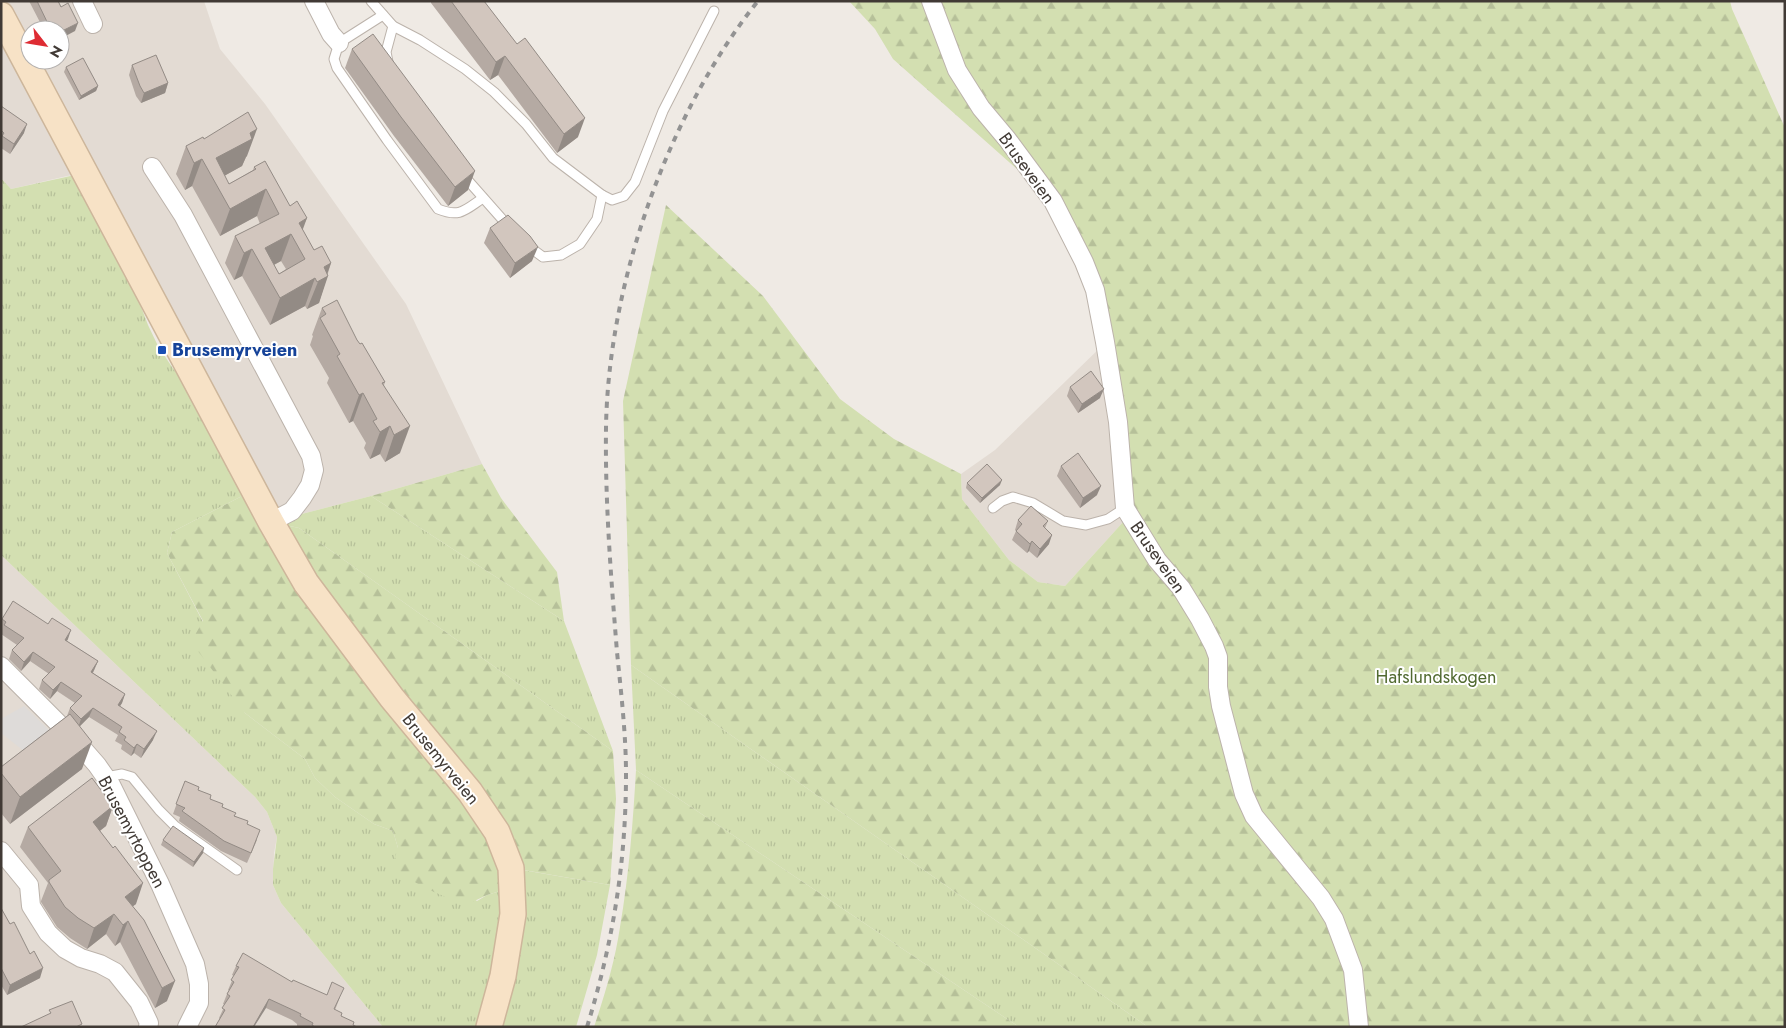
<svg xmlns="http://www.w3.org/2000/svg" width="1786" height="1028" viewBox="0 0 1786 1028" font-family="Jost,sans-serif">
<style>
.residential{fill:#e3dbd3;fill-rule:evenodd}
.grass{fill:url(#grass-tufts)}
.forest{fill:url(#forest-firs)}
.parking{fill:#dedbd9}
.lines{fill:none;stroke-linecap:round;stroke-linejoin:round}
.lane-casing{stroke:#bcb3ab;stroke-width:11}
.street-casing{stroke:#bcb3ab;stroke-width:20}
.secondary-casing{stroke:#cdb69b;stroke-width:28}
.lane{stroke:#fff;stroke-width:9}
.street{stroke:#fff;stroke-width:18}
.secondary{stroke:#f7e2c6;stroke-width:25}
.rail{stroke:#939393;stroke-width:4;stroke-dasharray:6 6;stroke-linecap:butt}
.wall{fill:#b5aaa3;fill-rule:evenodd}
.shaded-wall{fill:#938b85}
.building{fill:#d2c6be;stroke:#938b85;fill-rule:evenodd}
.transit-dot{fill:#1a4fb4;stroke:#fff;stroke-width:2}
.labels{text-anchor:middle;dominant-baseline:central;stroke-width:4;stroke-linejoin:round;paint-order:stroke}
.street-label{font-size:18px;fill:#413a35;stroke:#fff}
.transit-label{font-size:18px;font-weight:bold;fill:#164399;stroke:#fff;text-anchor:start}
.park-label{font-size:18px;fill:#516a30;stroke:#fff}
</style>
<defs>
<pattern id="grass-tufts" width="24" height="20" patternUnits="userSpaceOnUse" patternTransform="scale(1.25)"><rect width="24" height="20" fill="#d3dfb1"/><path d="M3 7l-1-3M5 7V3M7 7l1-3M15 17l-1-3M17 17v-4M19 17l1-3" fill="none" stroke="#b6c099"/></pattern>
<pattern id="forest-firs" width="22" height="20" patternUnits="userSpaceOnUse" patternTransform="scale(1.25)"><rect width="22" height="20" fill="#d3dfb1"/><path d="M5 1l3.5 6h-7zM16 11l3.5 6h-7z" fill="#b6c099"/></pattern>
</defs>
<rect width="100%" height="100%" fill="#efeae4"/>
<!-- residential -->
<g class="residential">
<path d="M1,1H204L220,49L265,104L406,304L482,464L371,496L271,522L85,173L67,176L11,189L1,178ZM30,30H60V60H30Z"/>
<path d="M1105,343L1124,521L1065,586L1038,582L1009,560L962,499L961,474L995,450Z"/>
<path d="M1,555L255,797L267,812L277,837L274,853L273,885L281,903L383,1027H1Z"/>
</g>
<!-- grass -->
<g class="grass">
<path d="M75,175L132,283L148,325L158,346L172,367L188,388L244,495L172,532L167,553L203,622L245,713L305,759L315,778L335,797L374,824L393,831L398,848L477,901L487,895L513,887L511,868L610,885L597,955L576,1027H383L281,903L273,885V869L277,837L267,812L255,797L1,555V178L11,189Z"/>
<path d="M371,496L564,621L613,751L299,528L271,522Z"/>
<path d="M631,665L1148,1027H1019L636,770Z"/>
</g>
<!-- forest -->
<g class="forest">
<path d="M849,1H1730L1732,9L1785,128V1027H1148L631,665L623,401L666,205L763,296L840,399L894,439L961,474L962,499L1009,560L1038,582L1065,586L1124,521L1095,291L1053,201L893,59L875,29Z"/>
<path d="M482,464L501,498L557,572L564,621L371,496Z"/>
<path d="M244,495L271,522L299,528L613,751L616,799L610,885L512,868L513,887L487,895L468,904L458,902L434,892L391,870L398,848L393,831L374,824L335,797L315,778L305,759L245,713L191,642L203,621L167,553L172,532Z"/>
<path d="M636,770L1019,1027H594C605,994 615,961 620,927C629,875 633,822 636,770Z"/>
</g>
<!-- parking -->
<path class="parking" d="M24,706L53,734L29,755L1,733V719Z"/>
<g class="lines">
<!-- lane casing -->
<g class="lane-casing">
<g id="lane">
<path d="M371,1L393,26L420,40L465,69L494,92L526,124L553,158L602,195L597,219L580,244L561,255L543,257L528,246"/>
<path d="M383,15L339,43L334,59L337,68L387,140L438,209C460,218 465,210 483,198"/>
<path d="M388,62L386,52L393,26"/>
<path d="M464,176L510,228"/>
<path d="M602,195L612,200L624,196L635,182L663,111L714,11"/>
<path d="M993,508L1002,501L1013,497L1033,503L1063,521L1086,525L1108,519L1125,508"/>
<path d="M106,777L122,774L132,777L159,810L175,826L237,870"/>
</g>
</g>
<!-- street casing -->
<g class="street-casing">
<g id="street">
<path d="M82,1L93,24"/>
<path d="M314,1L331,34L339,43"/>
<path d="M931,1L957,70L981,108L1007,139L1053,201L1084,262L1095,290L1105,342L1118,422L1125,508L1157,560L1181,588L1200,619L1214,646L1218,657V687L1221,706L1244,794L1254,816L1321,898L1334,919L1353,970L1359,1027"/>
<path d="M152,167L183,215L311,456L314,470L310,485L302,498L292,511L271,522"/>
<path d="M1,666L76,741L97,765L111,785L160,884L195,964L199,984V1003L187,1027"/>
<path d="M1,851L29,885L31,906L48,933L65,949L81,958L100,964L115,972L139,1002L149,1023L148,1027"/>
</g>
</g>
<!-- secondary casing -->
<g class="secondary-casing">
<path id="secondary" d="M1,15L271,522L306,583L392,698L470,792L497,832L511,868L513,914L503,976L489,1027"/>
</g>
<!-- lane -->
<use href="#lane" class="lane"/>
<!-- street -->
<use href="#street" class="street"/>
<!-- secondary -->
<use href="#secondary" class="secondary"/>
<!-- rail -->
<path class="rail" d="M587,1027C613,942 626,863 626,774C626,734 621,692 617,652C611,577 605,503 606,428C608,284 668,113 758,1"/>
</g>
<!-- wall -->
<g class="wall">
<path d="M29,1H58L75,31L60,30H44Z"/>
<path d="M431,1H484L578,137L557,153L498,75L490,80L431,3Z"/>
<path d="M352,49L468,190L448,206L394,136L345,68Z"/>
<path d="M132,65L168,83L165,93L141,103L136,96L129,75Z"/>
<path d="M66,67L98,86L96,91L79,100L64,72Z"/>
<path d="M1,106L24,133L10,154L1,148Z"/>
<path d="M204,139L247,156L246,157L242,166L224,176L229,184L253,170L254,167L290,206L307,218L302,229L314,250L331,263L319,303L307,309L305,306L270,325L242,276L234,280L225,263L235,236L260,224L257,216L220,236L192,186L185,190L176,174L186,146ZM281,261L286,269L279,274L274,265Z"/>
<path d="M490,228L532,261L510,278L484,243Z"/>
<path d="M322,308L357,340L385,382L384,385L400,453L385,462L380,454L370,459L364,448L366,443L353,421L349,423L327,383L329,378L310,345L313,336L312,335Z"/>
<path d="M1070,387L1100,398L1078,413L1067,396Z"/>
<path d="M1061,466L1097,495L1080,508L1057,476Z"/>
<path d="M967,483L1000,485L980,503L966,488Z"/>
<path d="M1018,520L1048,521L1045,528L1049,544L1037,558L1029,551L1027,553L1012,540L1016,531L1015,530Z"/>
<path d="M2,619L68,639L67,641L98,661L93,673L125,694L122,703L120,706L153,740L141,758L134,753L131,756L121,749L122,745L115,741L118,735L89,717L80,726L82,769L10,824L1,813V767L67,716L70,708L75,703L57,691L50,699L39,689L42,680L49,674L30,661L21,671L9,659L12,650L17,645L1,634L2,630H1Z"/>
<path d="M185,781L247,824L257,840L247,863L221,851L179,821L180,817L173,814Z"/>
<path d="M113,806L106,826L100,831L136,904L133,906L167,1001L155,1008L120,942L115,946L106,934L87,949L70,938L57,927L41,902V901L48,883L20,847L28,827Z"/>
<path d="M163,840L203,853L193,867L161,845Z"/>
<path d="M1,908L40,978L7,995L1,985Z"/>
<path d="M236,966L292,982L327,995L340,997L335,1010L341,1016L353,1025L357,1027H298L297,1026V1024L292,1020L266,1008L220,1019L219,1018L225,1005L223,1004L227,994L229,990H228L234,976L232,975Z"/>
</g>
<!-- shaded-wall -->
<g class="shaded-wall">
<path d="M78,23L75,31L60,39V32Z"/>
<path d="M505,56L498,75L490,80L496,62Z"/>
<path d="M168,83L165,93L141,103L144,93Z"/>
<path d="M98,86L96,91L79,100L81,96Z"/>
<path d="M585,118L578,137L557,153L564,134Z"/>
<path d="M27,124L24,133L10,154L14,144Z"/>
<path d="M257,129L247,156L246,157L242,166L215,181L216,158L250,133Z"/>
<path d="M202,159L192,186L185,190L194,163Z"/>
<path d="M475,171L468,190L448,206L455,187Z"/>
<path d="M266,189L257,216L220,236L230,209Z"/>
<path d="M307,218L297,245L299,223Z"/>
<path d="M291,234L281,261L264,270L265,248Z"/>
<path d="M538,247L532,261L510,278L515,263Z"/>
<path d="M252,249L242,276L234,280L244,253Z"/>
<path d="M331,263L326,277L328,276L319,303L307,309L324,267Z"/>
<path d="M315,278L305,306L270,325L280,298Z"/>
<path d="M1104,389L1100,398L1078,413L1082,404Z"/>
<path d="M363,393L353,421L349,423L359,395Z"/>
<path d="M390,426L380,454L370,459L380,432Z"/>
<path d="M410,426L400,453L385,462L394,435Z"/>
<path d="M1002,480L1000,485L980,503L982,498Z"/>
<path d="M1101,486L1097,495L1080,508L1083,498Z"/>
<path d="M1052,535L1049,544L1037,558L1040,549Z"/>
<path d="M1032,541L1029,551L1027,553L1030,544Z"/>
<path d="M71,630L68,639L62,648L65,640Z"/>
<path d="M33,652L30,661L21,671L24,662Z"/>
<path d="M98,661L94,670L88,681L91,672Z"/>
<path d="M61,682L57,691L50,699L53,690Z"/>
<path d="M125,694L122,703L115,714L118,705Z"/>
<path d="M93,708L89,717L78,728L81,719Z"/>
<path d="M157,731L153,740L141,758L144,749Z"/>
<path d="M92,742L82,769L10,824L20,797Z"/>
<path d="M137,744L134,753L131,756L134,748Z"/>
<path d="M113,806L106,826L85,842L93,822Z"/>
<path d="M204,848L203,853L193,867L194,862Z"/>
<path d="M143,883L136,904L118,917L125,897Z"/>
<path d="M114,914L106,934L87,949L94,928Z"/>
<path d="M128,921L120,942L115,946L123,925Z"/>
<path d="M43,968L40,978L7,995L10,985Z"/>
<path d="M175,981L167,1001L155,1008L162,988Z"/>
<path d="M269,999L266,1008L254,1027H252Z"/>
</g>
<!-- building -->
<g class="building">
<path d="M37,1H58L61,7L68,3L78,23L60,32V30H51Z"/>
<path d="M451,1H484L517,44L525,38L585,118L564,134L505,56L496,62Z"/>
<path d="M373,34L475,171L455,187L401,117L352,49Z"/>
<path d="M156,55L168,83L144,93L140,86L132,65Z"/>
<path d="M83,58L98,86L81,96L66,67Z"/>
<path d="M1,106L27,124L14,144L2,136L4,133L1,130Z"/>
<path d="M248,112L257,129L250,133L252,139L216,158L229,184L256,169L254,167L265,161L290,206L297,201L307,218L299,223L314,250L322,246L331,263L324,267L328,276L317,282L315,278L280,298L252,249L244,253L235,236L279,214L266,189L230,209L202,159L194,163L186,146L203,137L204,139ZM291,234L305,259L279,274L265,248Z"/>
<path d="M508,215L530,236L538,247L515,263L490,228Z"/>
<path d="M337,300L357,340L360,344L362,343L385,382L382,383L410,426L394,435L390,426L380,432L373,421L377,419L363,393L359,395L337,356L340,354L320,318L326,314L322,308Z"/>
<path d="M1091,371L1104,389L1082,404L1070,387Z"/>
<path d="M1078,453L1101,486L1083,498L1061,466Z"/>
<path d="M987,464L1002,480L982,498L967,483Z"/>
<path d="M1031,506L1048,521L1043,526L1052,535L1040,549L1032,541L1030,544L1016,531L1022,524L1018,520Z"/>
<path d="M13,601L48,624L52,618L71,630L65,640L98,661L91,672L125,694L118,705L157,731L144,749L137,744L134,748L124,740L126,737L119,732L122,727L93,708L81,719L70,708L82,696L61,682L53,690L42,680L55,667L33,652L24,662L12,650L24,638L4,625L6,622L2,619Z"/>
<path d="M70,714L92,742L20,797L1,773V767Z"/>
<path d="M92,778L113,806L93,822L113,848L115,846L143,883L125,897L144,920L175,981L162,988L128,921L123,925L114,914L94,928L78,918L65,907L49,882V880L61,871L28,827Z"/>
<path d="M185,781L199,787L198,790L211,795L210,799L223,804L222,807L236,813L234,816L248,821L247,824L260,830L251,853L224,841L182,811L185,808L176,804Z"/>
<path d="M173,826L204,848L194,862L163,840Z"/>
<path d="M1,908L10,924L14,922L30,954L34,951L43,968L10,985L1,968Z"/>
<path d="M243,953L292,982L293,980L327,995L332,982L344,988L334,1009L342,1013L341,1016L354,1022L353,1025L357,1027H315L312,1025L313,1023L300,1016L301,1014L295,1011L269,999L253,1027H215L225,1010L222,1008L230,996L227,994L234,982L231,980L239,967L236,966Z"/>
<path d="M72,1001L82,1024L76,1027H21L51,1013L49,1010Z"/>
</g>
<!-- markers -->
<rect class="transit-dot" x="157" y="345" width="10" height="10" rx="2.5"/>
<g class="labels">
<!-- street labels -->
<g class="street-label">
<text transform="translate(1027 168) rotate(54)">Bruseveien</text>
<text transform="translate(1158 557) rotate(55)">Bruseveien</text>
<text transform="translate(441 759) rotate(51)">Brusemyrveien</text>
<text transform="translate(132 832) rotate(62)">Brusemyrtoppen</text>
</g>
<!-- transit labels -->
<g class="transit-label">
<text x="172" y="350">Brusemyrveien</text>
</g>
<!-- park labels -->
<g class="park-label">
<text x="1436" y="677">Hafslundskogen</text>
</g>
</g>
<!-- border -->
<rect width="1786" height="1028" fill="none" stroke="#413a35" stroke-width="5"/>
<!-- north arrow -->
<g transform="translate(45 45) rotate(121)"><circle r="24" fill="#ffffff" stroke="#b3b0ae"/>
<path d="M0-4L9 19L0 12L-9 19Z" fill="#de2c33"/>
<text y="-8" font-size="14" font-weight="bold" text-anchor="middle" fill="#413a35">N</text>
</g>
</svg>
